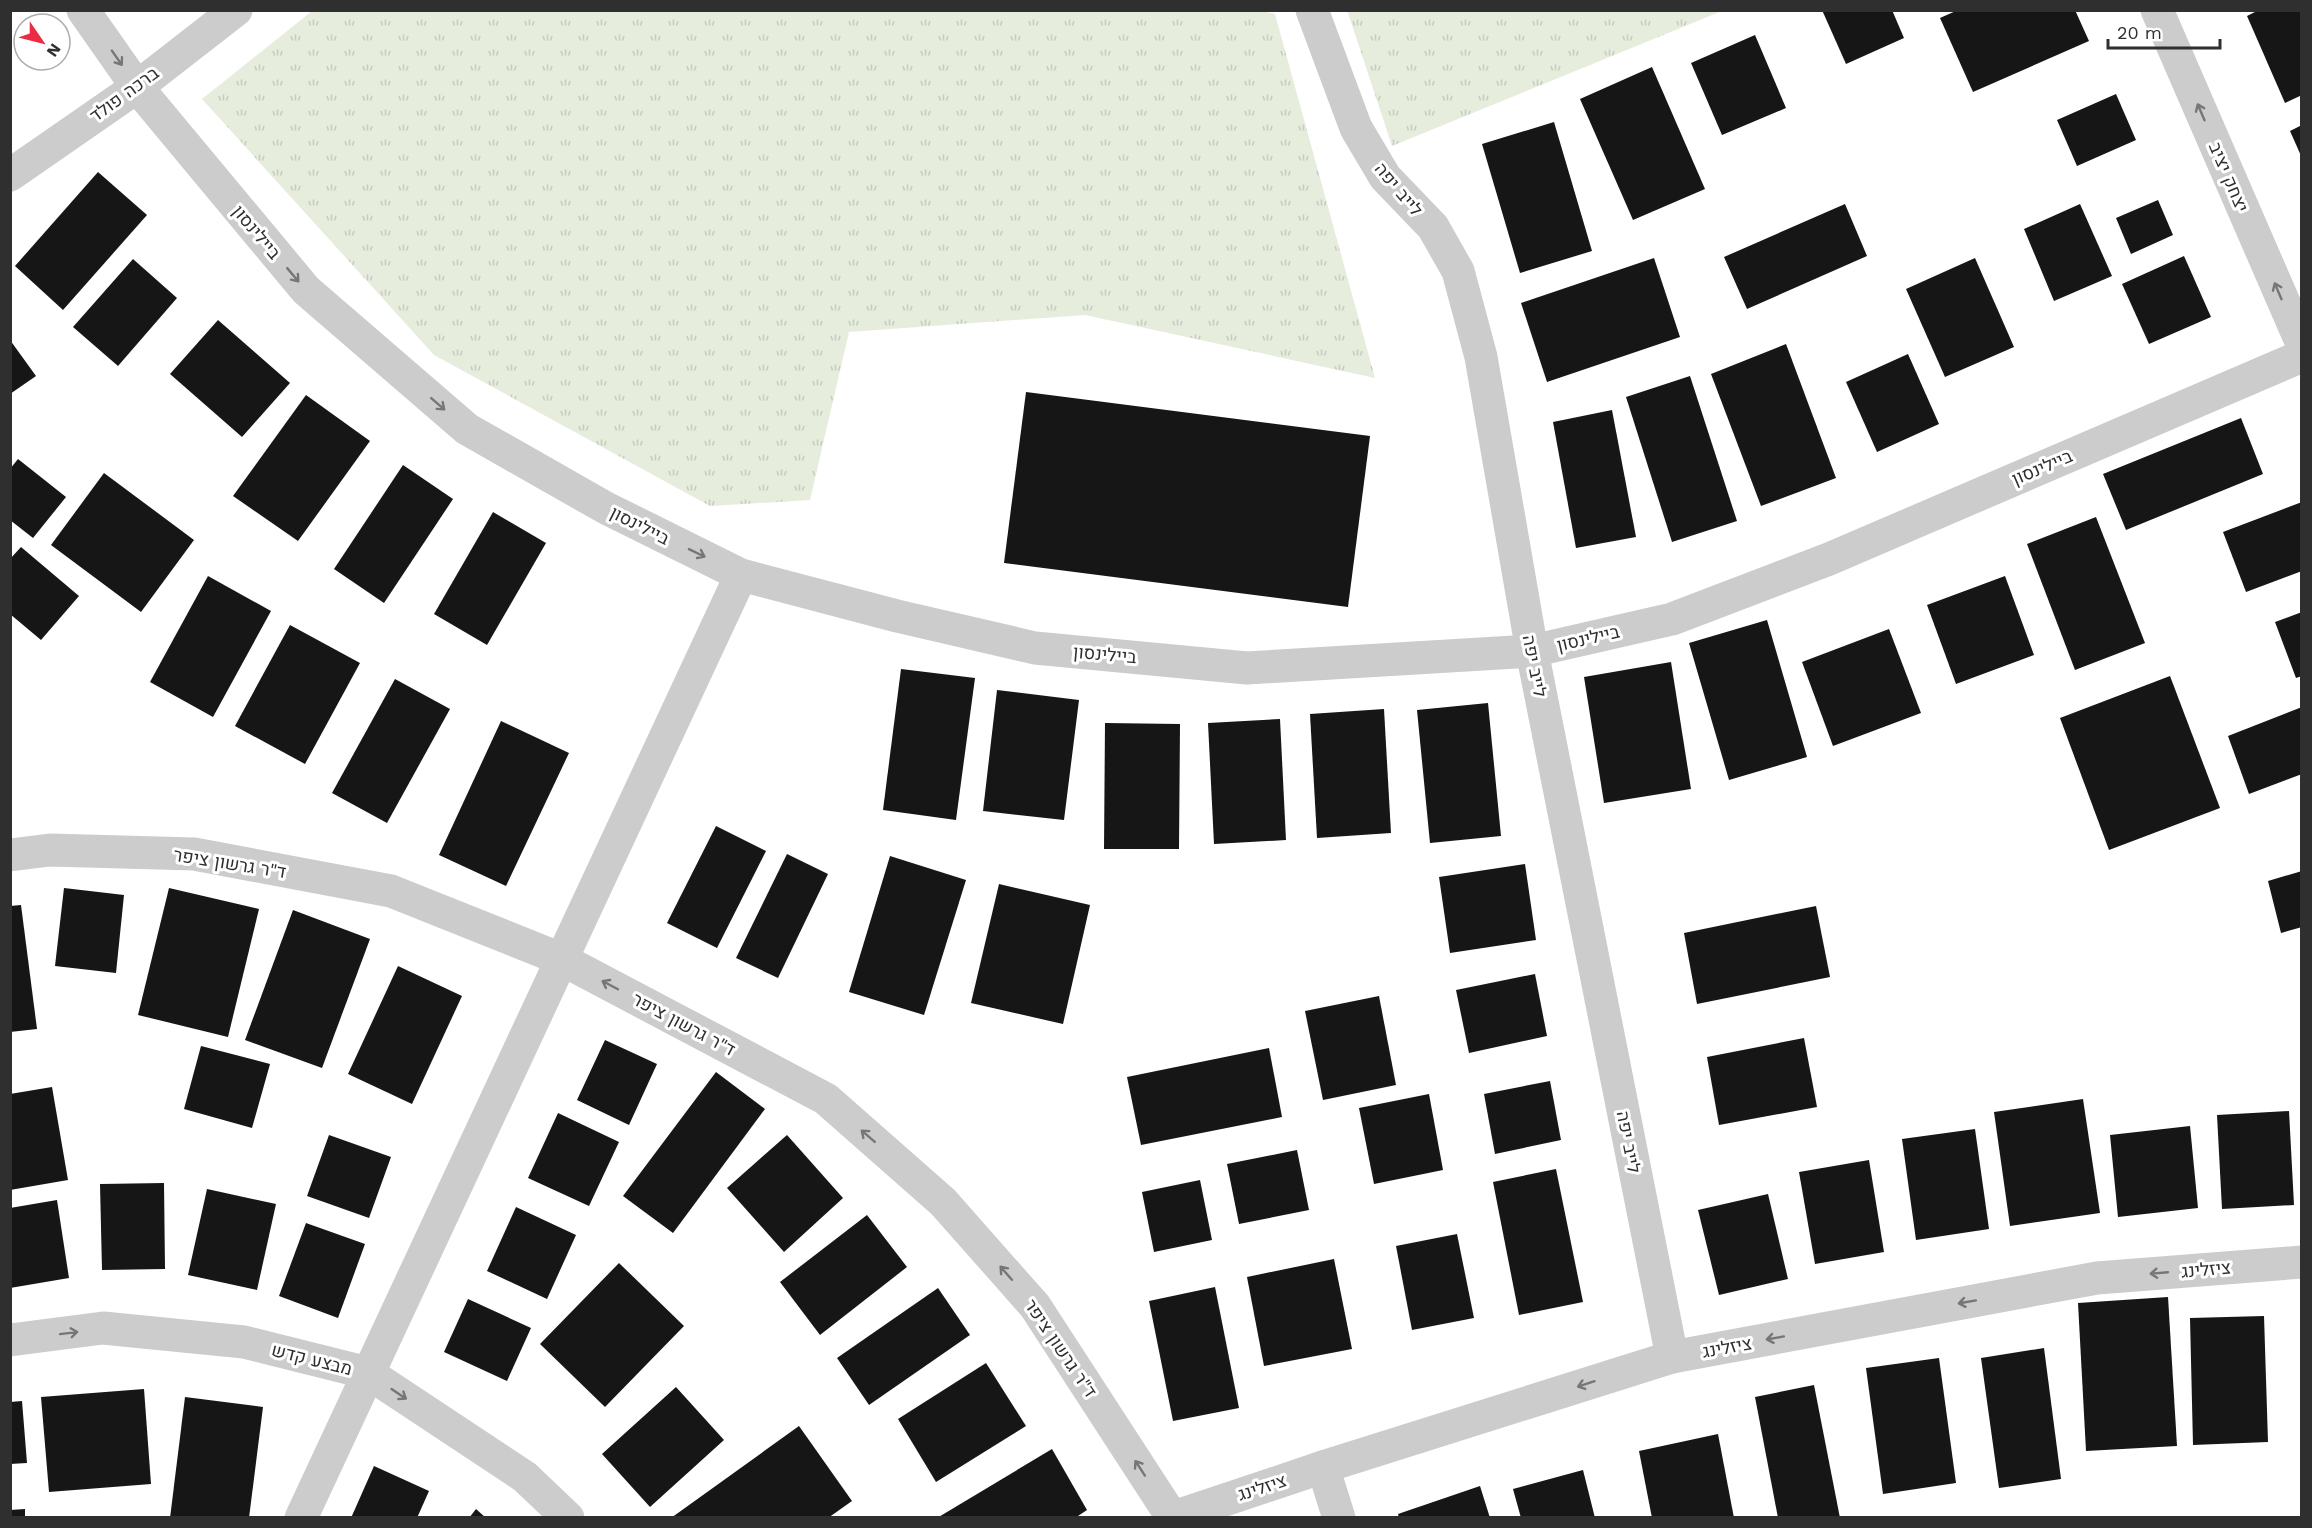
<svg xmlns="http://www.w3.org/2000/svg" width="2312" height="1528" viewBox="0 0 2312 1528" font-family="'Work Sans',Heebo,sans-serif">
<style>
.park{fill:url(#park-tufts)}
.building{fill:#161616}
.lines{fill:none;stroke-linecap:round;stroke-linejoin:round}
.street{stroke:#ccc;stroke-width:33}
.oneway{stroke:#767676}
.labels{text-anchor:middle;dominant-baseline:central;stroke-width:6;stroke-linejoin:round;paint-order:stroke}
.street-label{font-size:18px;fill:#2f2f2f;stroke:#fff}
</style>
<defs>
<pattern id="park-tufts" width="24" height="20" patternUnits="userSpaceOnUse" patternTransform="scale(1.5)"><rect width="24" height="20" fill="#e6eddd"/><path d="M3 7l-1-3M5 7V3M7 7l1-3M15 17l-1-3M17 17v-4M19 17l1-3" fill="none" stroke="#c6ccbe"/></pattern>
</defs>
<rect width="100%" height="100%" fill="#fff"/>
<!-- park -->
<g class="park">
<path d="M1347,10H1722V11L1392,146Z"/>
<path d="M1262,11L1275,14L1375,378L1085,315L849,332L810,500L710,506L434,355L202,99L312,11Z"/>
</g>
<!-- building -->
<g class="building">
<path d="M1822,10H1892L1904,38L1846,64Z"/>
<path d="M1958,10H2075L2089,41L1973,92L1940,18Z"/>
<path d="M2259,10H2302V95L2285,103L2247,16Z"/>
<path d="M1755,35L1786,108L1722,135L1691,63Z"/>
<path d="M1652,67L1705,189L1633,220L1580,99Z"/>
<path d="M2116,94L2136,140L2077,166L2057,120Z"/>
<path d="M1554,122L1592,251L1520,273L1482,144Z"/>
<path d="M2302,125V158L2290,131Z"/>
<path d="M98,172L147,215L63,310L15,266Z"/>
<path d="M2158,200L2173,235L2131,254L2116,218Z"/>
<path d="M1845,204L1867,256L1747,309L1724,257Z"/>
<path d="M2080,204L2112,276L2054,301L2024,229Z"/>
<path d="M2184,256L2211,317L2149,344L2122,284Z"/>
<path d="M1654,258L1680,337L1547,382L1521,303Z"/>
<path d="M1975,258L2014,347L1945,377L1906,289Z"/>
<path d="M133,259L177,298L118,366L73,327Z"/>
<path d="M218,320L290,383L242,437L170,374Z"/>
<path d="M10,340L36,376L10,394Z"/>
<path d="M1786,344L1836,478L1761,506L1711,374Z"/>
<path d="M1908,354L1939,424L1877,452L1846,382Z"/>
<path d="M1690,376L1737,521L1672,542L1626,397Z"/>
<path d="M1026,392L1370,436L1348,607L1004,563Z"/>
<path d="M306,395L370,441L298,541L233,496Z"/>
<path d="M1612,410L1636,537L1576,548L1553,422Z"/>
<path d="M2241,418L2263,474L2126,530L2103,474Z"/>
<path d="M18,459L66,497L33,538L10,520V469Z"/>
<path d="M403,465L453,499L384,603L334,569Z"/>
<path d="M104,473L194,540L141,612L51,545Z"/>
<path d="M2302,502V571L2246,592L2223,532Z"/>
<path d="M493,512L546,543L487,645L434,614Z"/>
<path d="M2096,517L2145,643L2075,670L2027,544Z"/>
<path d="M21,547L79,596L41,640L10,614V559Z"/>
<path d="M208,576L271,611L213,717L150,682Z"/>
<path d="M2005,576L2034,655L1956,684L1927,605Z"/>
<path d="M2302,612V676L2296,678L2275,622Z"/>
<path d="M1767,620L1807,757L1729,780L1689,643Z"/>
<path d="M290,625L360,663L305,764L235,726Z"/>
<path d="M1889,629L1921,713L1833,746L1802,662Z"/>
<path d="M1671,662L1691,789L1604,803L1584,677Z"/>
<path d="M901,669L975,678L956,820L883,810Z"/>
<path d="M2170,676L2220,808L2109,850L2060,718Z"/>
<path d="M395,679L450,709L387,823L332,793Z"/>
<path d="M997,690L1079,700L1064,820L983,811Z"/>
<path d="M1488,703L1501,836L1430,843L1417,710Z"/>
<path d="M2302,707V774L2249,794L2228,736Z"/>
<path d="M1384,709L1391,833L1317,838L1310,714Z"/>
<path d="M1280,719L1286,840L1214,844L1208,723Z"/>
<path d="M501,721L569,753L506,886L439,855Z"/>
<path d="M1105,723L1180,724L1179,849H1104Z"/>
<path d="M716,826L766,851L717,948L667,923Z"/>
<path d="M787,854L828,874L778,978L736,958Z"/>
<path d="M890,856L966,880L924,1015L849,992Z"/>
<path d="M1525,864L1536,940L1450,953L1439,877Z"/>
<path d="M2302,871V927L2281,933L2268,881Z"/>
<path d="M999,884L1090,905L1063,1024L971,1003Z"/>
<path d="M64,888L124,895L116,973L55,966Z"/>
<path d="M169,888L259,909L228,1037L138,1015Z"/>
<path d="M21,905L37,1029L10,1032V906Z"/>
<path d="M1816,906L1830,977L1697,1004L1684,933Z"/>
<path d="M293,910L370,939L322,1068L245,1040Z"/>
<path d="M398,966L462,996L412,1104L348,1074Z"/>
<path d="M1535,974L1547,1036L1469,1053L1456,990Z"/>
<path d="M1379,996L1396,1085L1323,1100L1305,1011Z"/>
<path d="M1804,1038L1817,1107L1719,1125L1707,1057Z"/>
<path d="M605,1040L657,1064L629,1125L577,1100Z"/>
<path d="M201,1046L270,1064L252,1128L184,1109Z"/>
<path d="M1269,1048L1282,1117L1141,1145L1127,1077Z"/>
<path d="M716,1072L765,1109L673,1233L623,1196Z"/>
<path d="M1550,1081L1561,1140L1495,1154L1484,1094Z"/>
<path d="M52,1087L68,1180L10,1190V1094Z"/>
<path d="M1429,1094L1443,1170L1374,1184L1359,1108Z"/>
<path d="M2083,1099L2100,1213L2010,1226L1994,1112Z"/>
<path d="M2289,1111L2294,1205L2222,1209L2217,1115Z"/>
<path d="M558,1113L619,1142L589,1206L528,1178Z"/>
<path d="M2190,1126L2198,1208L2118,1217L2110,1135Z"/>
<path d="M1975,1129L1989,1229L1916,1240L1902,1139Z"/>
<path d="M329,1135L391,1157L369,1218L307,1196Z"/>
<path d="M787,1135L843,1198L784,1252L727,1188Z"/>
<path d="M1297,1150L1309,1210L1239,1224L1227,1164Z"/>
<path d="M1869,1160L1884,1252L1815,1264L1799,1172Z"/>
<path d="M1556,1169L1583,1302L1519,1315L1493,1182Z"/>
<path d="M1200,1180L1212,1240L1154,1252L1142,1192Z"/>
<path d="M164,1183L165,1269L102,1270L100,1184Z"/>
<path d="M207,1189L276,1204L257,1290L188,1275Z"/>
<path d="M1768,1194L1788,1279L1719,1295L1698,1210Z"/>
<path d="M57,1200L69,1278L10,1288V1208Z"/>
<path d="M516,1207L576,1235L547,1299L487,1271Z"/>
<path d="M867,1215L907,1267L820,1335L780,1282Z"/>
<path d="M306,1223L365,1244L338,1318L279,1296Z"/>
<path d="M1457,1234L1474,1318L1412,1330L1396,1246Z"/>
<path d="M1334,1259L1352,1349L1264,1366L1247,1277Z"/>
<path d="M619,1263L684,1326L605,1407L540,1344Z"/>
<path d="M1215,1287L1239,1408L1173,1421L1149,1301Z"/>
<path d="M938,1288L970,1335L869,1405L837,1358Z"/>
<path d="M2168,1297L2177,1446L2086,1451L2078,1303Z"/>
<path d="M468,1299L531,1328L507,1381L444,1352Z"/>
<path d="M2264,1316L2268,1442L2193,1445L2190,1318Z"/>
<path d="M2044,1348L2061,1479L1999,1488L1981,1358Z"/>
<path d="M1939,1358L1956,1483L1883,1494L1866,1368Z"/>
<path d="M986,1363L1026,1426L936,1482L898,1419Z"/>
<path d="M1814,1385L1840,1518H1778L1755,1397Z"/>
<path d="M676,1387L724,1440L650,1507L602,1454Z"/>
<path d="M144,1389L151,1484L49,1492L41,1397Z"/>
<path d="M185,1397L263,1407L249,1518H170Z"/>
<path d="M22,1401L27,1463L10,1464V1402Z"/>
<path d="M799,1426L852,1501L828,1518H671Z"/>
<path d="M1718,1434L1734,1518H1652L1639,1451Z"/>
<path d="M1052,1449L1087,1510L1075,1518H937Z"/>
<path d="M374,1466L429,1491L417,1518H351Z"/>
<path d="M1583,1470L1595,1518H1521L1513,1489Z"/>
<path d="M1480,1486L1490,1518H1399L1398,1514Z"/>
<path d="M25,1509V1518H10V1510Z"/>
<path d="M476,1509L486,1518H469Z"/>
</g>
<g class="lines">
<!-- street -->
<g class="street">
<path d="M83,10L137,87L306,290L467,429L606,508L741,575L897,616L1035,648L1247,668L1532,651L1672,619L1829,559L2302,356"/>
<path d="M1312,10L1356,128L1385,177L1433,227L1458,271L1481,357L1532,651L1672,1357"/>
<path d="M2157,10L2302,344"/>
<path d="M10,175L137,87L236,10"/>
<path d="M10,855L50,850L194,854L391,891L561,959L826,1099L943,1202L1035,1306L1172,1517"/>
<path d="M10,1340L103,1328L244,1342L368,1373L525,1477L568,1518"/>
<path d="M1323,1467L1339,1518"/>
<path d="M301,1518L741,575"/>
<path d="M1171,1518L1323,1467L1672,1357L2097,1278L2302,1262"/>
</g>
</g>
<!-- one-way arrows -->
<defs><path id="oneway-shaft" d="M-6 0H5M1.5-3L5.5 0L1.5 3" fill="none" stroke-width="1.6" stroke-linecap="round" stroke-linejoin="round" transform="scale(1.5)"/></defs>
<g class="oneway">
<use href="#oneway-shaft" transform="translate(117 58) rotate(55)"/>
<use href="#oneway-shaft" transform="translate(2201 112) rotate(-113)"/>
<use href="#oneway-shaft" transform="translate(293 275) rotate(50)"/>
<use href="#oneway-shaft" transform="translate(2278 291) rotate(-113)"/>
<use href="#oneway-shaft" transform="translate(438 404) rotate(41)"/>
<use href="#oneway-shaft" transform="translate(697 553) rotate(26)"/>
<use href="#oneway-shaft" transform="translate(610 985) rotate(-152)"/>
<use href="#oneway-shaft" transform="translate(868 1136) rotate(-139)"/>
<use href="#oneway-shaft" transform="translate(1006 1273) rotate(-131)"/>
<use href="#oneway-shaft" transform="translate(2159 1273) rotate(175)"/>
<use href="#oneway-shaft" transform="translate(1967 1302) rotate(170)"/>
<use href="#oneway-shaft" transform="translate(69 1333) rotate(-7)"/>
<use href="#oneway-shaft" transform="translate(1775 1338) rotate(170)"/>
<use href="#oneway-shaft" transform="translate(1586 1384) rotate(162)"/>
<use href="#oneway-shaft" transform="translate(399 1394) rotate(34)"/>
<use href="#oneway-shaft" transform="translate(1140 1468) rotate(-123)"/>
</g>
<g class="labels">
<!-- street labels -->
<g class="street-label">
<text transform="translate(124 94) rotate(-36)">ברכה פולד</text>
<text transform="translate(2229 177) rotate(67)">יצחק יציב</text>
<text transform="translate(1399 189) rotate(50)">לייב יפה</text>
<text transform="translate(257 232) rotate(50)">ביילינסון</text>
<text transform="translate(2042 467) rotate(-23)">ביילינסון</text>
<text transform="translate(640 525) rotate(27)">ביילינסון</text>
<text transform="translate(1588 638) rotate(-13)">ביילינסון</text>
<text transform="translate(1105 654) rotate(5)">ביילינסון</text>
<text transform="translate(1535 666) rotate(79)">לייב יפה</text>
<text transform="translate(230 863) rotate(9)">ד"ר גרשון ציפר</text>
<text transform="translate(684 1024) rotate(28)">ד"ר גרשון ציפר</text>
<text transform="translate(1629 1142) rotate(79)">לייב יפה</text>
<text transform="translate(2206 1269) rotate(-5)">ציזלינג</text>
<text transform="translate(1727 1347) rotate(-10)">ציזלינג</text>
<text transform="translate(1061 1348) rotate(56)">ד"ר גרשון ציפר</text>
<text transform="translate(312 1359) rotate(14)">מבצע קדש</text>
<text transform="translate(1262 1487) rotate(-18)">ציזלינג</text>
</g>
</g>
<!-- border -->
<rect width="2312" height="1528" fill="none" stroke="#2f2f2f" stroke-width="24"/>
<!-- north arrow -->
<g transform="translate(42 42) rotate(125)"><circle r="28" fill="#ffffff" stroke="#acacac" stroke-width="1.5"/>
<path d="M0-4.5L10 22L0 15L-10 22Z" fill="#eb2c45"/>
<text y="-9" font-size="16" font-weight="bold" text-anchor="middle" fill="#2f2f2f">N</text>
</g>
<!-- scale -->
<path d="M2108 39v9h112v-9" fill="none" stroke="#2f2f2f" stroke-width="3"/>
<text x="2117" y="39" font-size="18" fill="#2f2f2f" stroke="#ffffff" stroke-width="4.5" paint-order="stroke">20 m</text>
</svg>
